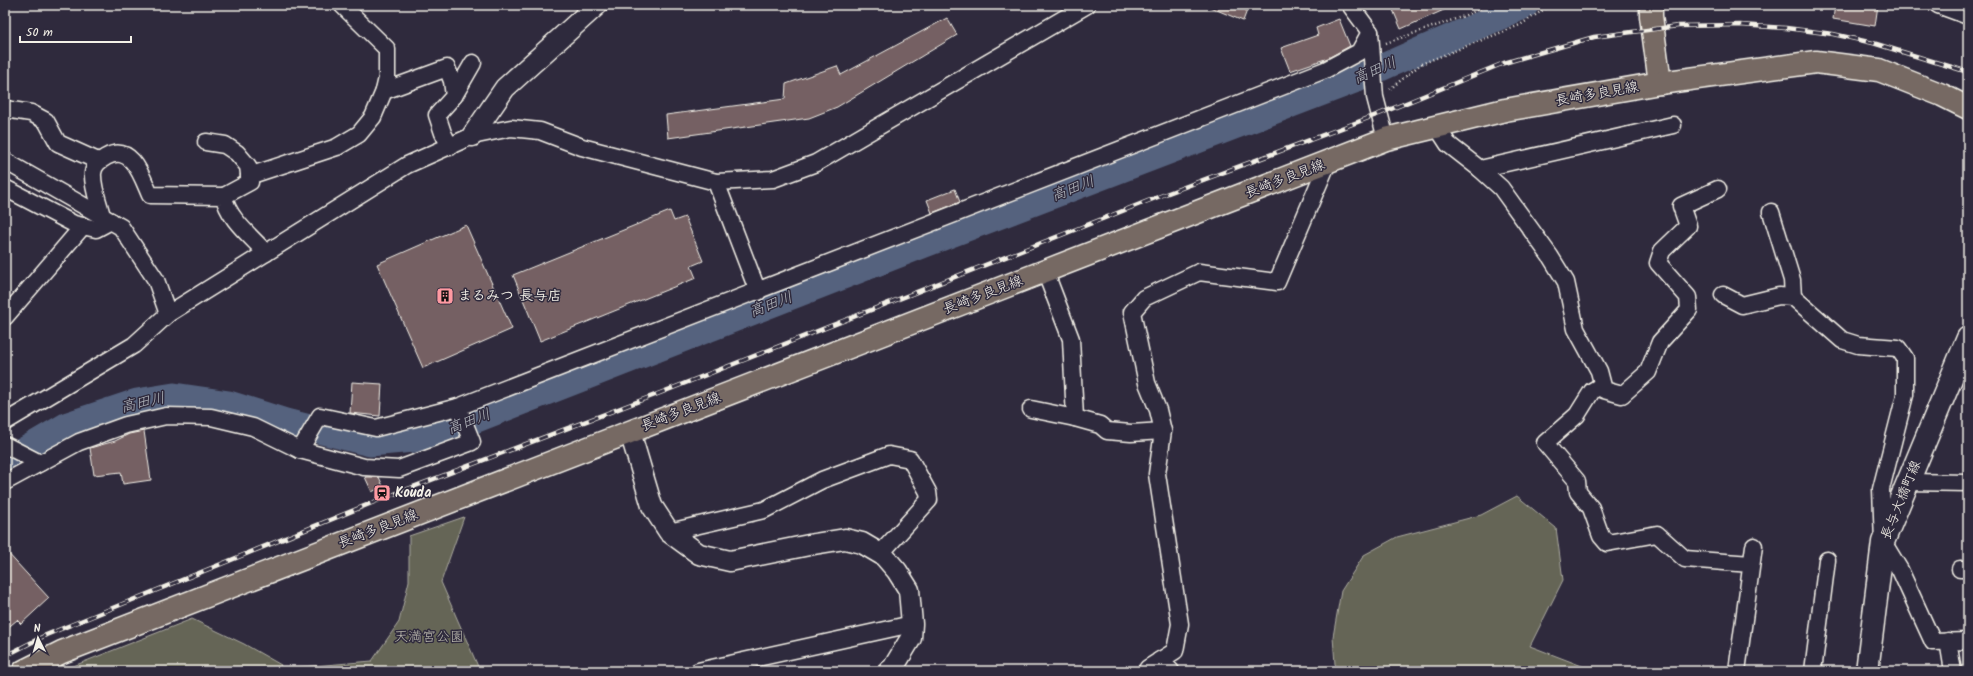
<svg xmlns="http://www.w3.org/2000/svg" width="1973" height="676" viewBox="0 0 1973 676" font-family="Kalam,'Klee One',sans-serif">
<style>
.green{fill:#656557;stroke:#acaba0}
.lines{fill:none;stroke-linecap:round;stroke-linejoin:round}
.river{stroke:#55627e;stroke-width:27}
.building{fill:#756063;stroke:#f4f1e8}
.minor-casing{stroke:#f4f1e8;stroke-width:19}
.tertiary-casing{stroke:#f4f1e8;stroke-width:23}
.secondary-casing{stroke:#f4f1e8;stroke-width:25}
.primary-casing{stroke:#f4f1e8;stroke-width:25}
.path{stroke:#f4f1e8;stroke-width:2.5;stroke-dasharray:1 3;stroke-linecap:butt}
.minor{stroke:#2f2a3d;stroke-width:16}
.tertiary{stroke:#2f2a3d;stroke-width:20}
.secondary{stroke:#2f2a3d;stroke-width:22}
.primary{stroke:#766964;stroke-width:22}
.rail-casing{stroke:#f4f1e8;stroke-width:4.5}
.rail{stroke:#2f2a3d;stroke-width:3;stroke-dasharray:9;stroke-linecap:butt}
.labels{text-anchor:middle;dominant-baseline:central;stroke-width:3;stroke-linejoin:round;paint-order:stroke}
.street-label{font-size:14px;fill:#f4f1e8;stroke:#2f2a3d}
.poi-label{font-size:14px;font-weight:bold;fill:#f4f1e8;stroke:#2f2a3d;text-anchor:start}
.park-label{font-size:14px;fill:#bbb9ae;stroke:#2f2a3d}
.water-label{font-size:15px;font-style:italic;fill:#b4b8be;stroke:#2f2a3d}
</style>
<rect width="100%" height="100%" fill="#2f2a3d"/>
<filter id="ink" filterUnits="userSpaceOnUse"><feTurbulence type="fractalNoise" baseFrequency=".025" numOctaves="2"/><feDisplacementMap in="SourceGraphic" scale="8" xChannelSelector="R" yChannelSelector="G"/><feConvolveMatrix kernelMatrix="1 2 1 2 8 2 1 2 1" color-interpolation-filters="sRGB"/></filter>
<g filter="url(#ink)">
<!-- green -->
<g class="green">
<path d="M1517,496L1556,528L1563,580L1530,646L1595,671H1340L1335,664L1333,637L1341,591L1364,555L1397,537L1481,515Z"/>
<path d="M464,517L441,582L480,671H289L290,668L372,661L399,622L409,581V536Z"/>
<path d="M192,619L244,644L281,665L279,671H66L71,667Z"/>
</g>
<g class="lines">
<!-- river -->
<path class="river" d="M5,462L68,425L137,402L174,396L229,404L286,422L370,443L413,439L441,433L943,237L1357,79C1413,52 1469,31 1525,5"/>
</g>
<!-- building -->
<g class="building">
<path d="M1205,5H1249L1243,21Z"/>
<path d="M1391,5H1455L1401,29Z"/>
<path d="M1835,5H1878L1875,26L1833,19Z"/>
<path d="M947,18L957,35L837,107L809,118L668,138L666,115L785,99L786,84L837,66L841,75Z"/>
<path d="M1339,19L1350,46L1328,58L1290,71L1281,48L1318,35L1316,28Z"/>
<path d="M955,189L960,202L932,213L927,200Z"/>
<path d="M670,211L674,221L685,217L703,261L691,266L696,278L540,341L513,275Z"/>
<path d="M466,225L512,329L423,368L377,264Z"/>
<path d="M352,382L382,384L380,416L350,413Z"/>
<path d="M144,431L151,480L123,484L121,472L94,475L90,448L115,441L129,434Z"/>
<path d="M365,477H379L383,486L372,492Z"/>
<path d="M5,550L49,598L21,624L17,620L5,630Z"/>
</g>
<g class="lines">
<!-- minor casing -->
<g class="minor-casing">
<g id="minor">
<path d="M342,5L387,49V78L384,91"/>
<path d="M1350,5L1370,32L1375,97L1386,139"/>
<path d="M1938,5L1968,16"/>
<path d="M454,96L473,63"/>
<path d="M5,109L31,113L46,121L58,143L98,161"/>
<path d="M1437,127L1448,144L1480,169L1673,125"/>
<path d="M206,142L225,145L237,153L248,166L250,182L224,196"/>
<path d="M5,161L121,227L156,280L168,314"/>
<path d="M1480,169L1501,188L1550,256L1566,282L1576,329L1599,371L1604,390L1622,395L1648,372L1660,342L1689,310L1688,297L1658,263L1662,251L1688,226L1681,206L1718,189"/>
<path d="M249,176L337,147L359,134L373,117L384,91L447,68L452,81L454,96L437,115L443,133L450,147"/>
<path d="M716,182L758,292"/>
<path d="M5,188L74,224L96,229L111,221"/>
<path d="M1771,212L1792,280L1793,297L1842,340L1858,345L1898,348L1905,358V395L1881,489L1883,542L1900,570L1933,642L1968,641"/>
<path d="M102,216C99,203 92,187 93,173C94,165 99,161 106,157C132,143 142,177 150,195L224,196C227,218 252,237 266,253"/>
<path d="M1045,271L1071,339L1075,418L1100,425L1107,431L1131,433L1163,431"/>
<path d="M1723,295L1742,305L1779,296L1793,297"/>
<path d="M5,317L83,226"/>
<path d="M1602,385L1592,391L1577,415L1545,443L1577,481L1578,492L1591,508L1601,536L1607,543L1657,534L1685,559L1751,564"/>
<path d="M1031,409L1075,418"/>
<path d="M5,422L134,345L168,314L407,165L472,136L511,128L540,131L582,147L716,182L773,179L816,163L1087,5"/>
<path d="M5,445L40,463"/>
<path d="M300,450L320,416L376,428L458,407L1325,70L1359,52L1370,32"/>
<path d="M5,482L79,442L126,425L166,416L211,417L253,427L300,450L364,467L399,469L472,442L458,407"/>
<path d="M1908,482L1968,483"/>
<path d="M669,532L764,510L822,480L889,455L910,459L928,492L929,500L880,554"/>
<path d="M1960,569H1968"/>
<path d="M1948,641L1953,671"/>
<path d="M1160,660L1171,671"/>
<path d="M698,671L912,624"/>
<path d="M1146,671L1148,668L1175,651L1180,624L1157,474L1163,431L1158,410L1147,383L1132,312L1144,298L1199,272L1277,282L1328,162"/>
<path d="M1737,671L1754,546"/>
<path d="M1813,671L1827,560"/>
</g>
</g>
<!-- tertiary casing -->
<g class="tertiary-casing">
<g id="tertiary">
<path d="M472,136L505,88L597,5"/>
<path d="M630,432L652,506L669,532L699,554L730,561L814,544L845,539L862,543L884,556L897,571L909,590L912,624L911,638L893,668L889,671"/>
</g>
</g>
<!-- secondary casing -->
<g class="secondary-casing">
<path id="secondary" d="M1867,671L1883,542L1968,338"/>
</g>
<!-- primary casing -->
<g class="primary-casing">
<g id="primary">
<path d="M1651,5V16L1660,83"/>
<path d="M24,671L62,652L1386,139L1505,110L1660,83L1816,62L1879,70L1942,95L1968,108"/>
</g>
</g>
<!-- path -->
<g class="path">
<path d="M1386,43L1464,16L1488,5"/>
<path d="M1390,89L1421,64L1520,25L1551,5"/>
</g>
<!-- minor -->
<use href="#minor" class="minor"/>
<!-- tertiary -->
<use href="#tertiary" class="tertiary"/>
<!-- secondary -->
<use href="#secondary" class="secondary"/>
<!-- primary -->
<use href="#primary" class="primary"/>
<!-- rail casing -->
<g class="rail-casing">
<path id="rail" d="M5,656L46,635L384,498L655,395L1163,195L1379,114L1504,63L1594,37L1678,26L1740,25L1786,28L1833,34L1873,43L1968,72"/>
</g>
<!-- rail -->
<use href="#rail" class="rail"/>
</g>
</g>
<!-- icons -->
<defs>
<g id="building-square" transform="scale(0.9)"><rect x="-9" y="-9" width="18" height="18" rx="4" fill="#ff9aa2" stroke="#2f2a3d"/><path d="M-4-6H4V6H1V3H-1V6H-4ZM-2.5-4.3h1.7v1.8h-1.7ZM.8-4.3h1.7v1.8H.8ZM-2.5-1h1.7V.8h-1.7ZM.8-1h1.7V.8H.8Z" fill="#111"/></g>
<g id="station-square" transform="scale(0.9)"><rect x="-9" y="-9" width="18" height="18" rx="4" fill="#ff9aa2" stroke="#2f2a3d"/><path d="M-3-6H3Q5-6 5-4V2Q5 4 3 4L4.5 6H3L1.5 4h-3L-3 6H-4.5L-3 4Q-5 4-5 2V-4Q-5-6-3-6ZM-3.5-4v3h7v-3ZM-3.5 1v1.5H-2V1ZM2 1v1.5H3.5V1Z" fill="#111"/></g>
</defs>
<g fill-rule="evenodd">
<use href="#building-square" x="445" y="296"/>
<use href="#station-square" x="382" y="493"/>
</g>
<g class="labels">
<!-- street labels -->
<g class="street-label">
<text transform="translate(1597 94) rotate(-10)">長崎多良見線</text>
<text transform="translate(1285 179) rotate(-21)">長崎多良見線</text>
<text transform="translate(983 295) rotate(-21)">長崎多良見線</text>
<text transform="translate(681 412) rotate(-21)">長崎多良見線</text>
<text transform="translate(1901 500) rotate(-68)">長与大橋町線</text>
<text transform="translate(378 529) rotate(-21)">長崎多良見線</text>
</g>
<!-- poi labels -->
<g class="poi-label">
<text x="458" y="296">まるみつ 長与店</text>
<text x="395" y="493">Kouda</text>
</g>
<!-- park labels -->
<g class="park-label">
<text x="429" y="637">天満宮公園</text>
</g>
<!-- water labels -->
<g class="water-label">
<text transform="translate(1375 71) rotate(-23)">高田川</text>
<text transform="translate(1073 189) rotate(-21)">高田川</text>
<text transform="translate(771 305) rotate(-21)">高田川</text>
<text transform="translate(143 403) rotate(-13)">高田川</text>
<text transform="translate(469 422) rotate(-21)">高田川</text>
</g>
</g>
<!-- margin -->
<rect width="1973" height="676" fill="none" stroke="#2f2a3d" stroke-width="20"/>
<rect x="10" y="10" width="1953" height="656" fill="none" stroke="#f4f1e8" stroke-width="1.5" filter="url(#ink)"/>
<!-- north arrow -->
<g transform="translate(38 638) rotate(355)" stroke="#2f2a3d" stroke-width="3" paint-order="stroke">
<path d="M0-3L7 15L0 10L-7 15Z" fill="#f4f1e8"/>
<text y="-6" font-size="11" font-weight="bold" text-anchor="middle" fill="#f4f1e8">N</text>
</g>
<!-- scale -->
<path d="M20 36v6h111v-6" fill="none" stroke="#f4f1e8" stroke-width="2"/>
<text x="26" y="36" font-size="12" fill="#f4f1e8" stroke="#2f2a3d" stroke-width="3" paint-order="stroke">50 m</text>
</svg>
